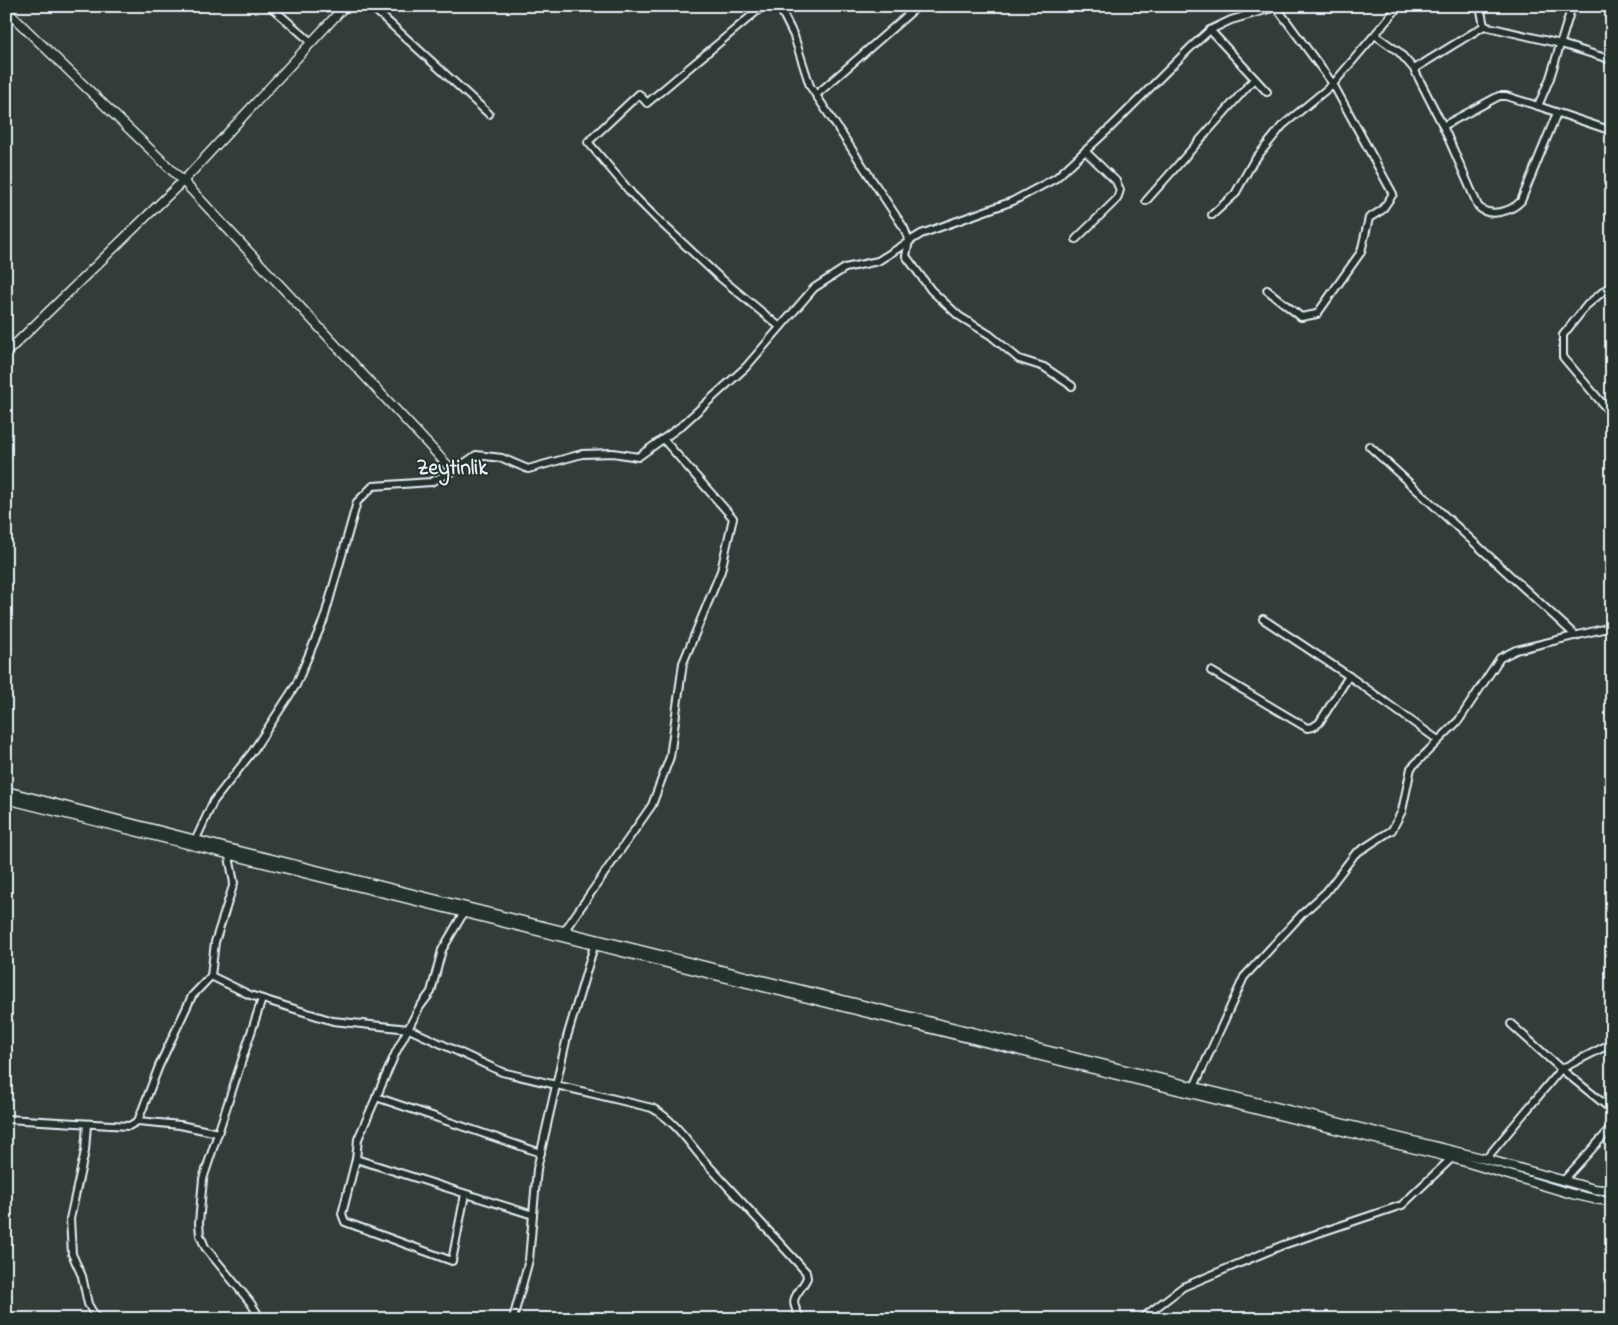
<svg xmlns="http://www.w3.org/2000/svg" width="1618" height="1325" viewBox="0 0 1618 1325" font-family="'Indie Flower',sans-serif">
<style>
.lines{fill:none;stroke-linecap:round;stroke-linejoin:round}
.minor-casing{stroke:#e8f1f8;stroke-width:10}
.tertiary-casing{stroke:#e8f1f8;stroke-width:11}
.minor{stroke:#26332d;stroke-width:6}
.tertiary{stroke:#26332d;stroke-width:8}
.labels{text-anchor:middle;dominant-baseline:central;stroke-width:4;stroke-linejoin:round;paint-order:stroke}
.district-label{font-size:21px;font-weight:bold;fill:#e8f1f8;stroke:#26332d}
</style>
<rect width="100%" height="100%" fill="#343c39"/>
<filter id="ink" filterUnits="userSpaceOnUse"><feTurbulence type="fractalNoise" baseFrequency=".02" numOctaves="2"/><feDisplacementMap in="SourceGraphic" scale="10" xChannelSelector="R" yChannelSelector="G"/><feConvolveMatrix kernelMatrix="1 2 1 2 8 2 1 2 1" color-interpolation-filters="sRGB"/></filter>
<g filter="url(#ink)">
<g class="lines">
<!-- minor casing -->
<g class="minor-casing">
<g id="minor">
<path d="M270,6L311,42"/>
<path d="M371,6L489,114"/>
<path d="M763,6L647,103L639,94L588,142L632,194L656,218L717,275L780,327"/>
<path d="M779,6L794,36L810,86L904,228L909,241L906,256L931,290L959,316L990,335L1019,359L1044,367L1072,386"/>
<path d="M1480,6L1484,26L1561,44L1612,60"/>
<path d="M1572,6L1550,78L1538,106L1612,131"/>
<path d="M1210,30L1267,92"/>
<path d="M1375,35L1399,52L1414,69L1443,126L1478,206C1488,218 1511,212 1521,201L1557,113"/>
<path d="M1414,69L1484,26"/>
<path d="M816,95L918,6"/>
<path d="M1443,126L1499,96H1506L1538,106"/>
<path d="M1146,201L1254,79"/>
<path d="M1212,215L1235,194L1253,162L1282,126L1333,84L1399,6"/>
<path d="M1076,239L1117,199L1120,190L1116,181L1085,151"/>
<path d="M1612,284L1587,305L1563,335V357L1612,415"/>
<path d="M1267,290L1301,317L1317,314L1361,252L1369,218L1382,210L1393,194L1333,84L1277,8"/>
<path d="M1369,446L1576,636"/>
<path d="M1263,619L1349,676L1438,740"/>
<path d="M1211,671L1307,728L1313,727L1319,723L1349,676"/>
<path d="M196,839L213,802L253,751L296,685L324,619L357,502L373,486L431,482L453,471L476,455L502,458L528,469L582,454L613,453L638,457L681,426L746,367L814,288L845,268L878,261L921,234L1013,201L1056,178L1111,127L1190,48L1210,30L1231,20L1279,6"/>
<path d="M228,851L234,883L215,942L211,976L250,995L333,1021L409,1029L502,1072L652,1108C676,1121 690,1145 708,1165C741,1201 773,1236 806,1272L807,1278C797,1298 787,1296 801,1319"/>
<path d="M463,914L442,950L431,992L419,1008L396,1052L358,1139L356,1159L533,1215"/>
<path d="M565,930L652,805L670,757L683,663L721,571L733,518L663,439"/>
<path d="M1511,1024L1561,1069L1612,1110"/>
<path d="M1194,1087L1244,977L1302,914L1326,892L1355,854L1392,830L1402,811L1411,768L1459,720L1500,658L1516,650L1607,628L1612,629"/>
<path d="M376,1097L541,1153"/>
<path d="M6,1119L129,1126L138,1121L159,1066L192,996L211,976"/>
<path d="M138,1121L180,1125L218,1133"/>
<path d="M87,1124L85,1151L70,1219L72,1254L82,1276L88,1304L97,1319"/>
<path d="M356,1159L342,1214L345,1222L452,1261L465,1194"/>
<path d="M1486,1159L1561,1069L1612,1043"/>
<path d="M1563,1181L1612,1127"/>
<path d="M1585,1318L1588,1319"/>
<path d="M261,1319L250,1302L205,1247L200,1235L199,1223L203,1179L262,999"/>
<path d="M513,1319L529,1260L537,1169L567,1037L594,946"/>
<path d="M1141,1319L1183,1287L1283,1245L1402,1205L1454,1156"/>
</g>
</g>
<!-- tertiary casing -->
<g class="tertiary-casing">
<g id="tertiary">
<path d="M6,10L183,181L453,471"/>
<path d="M6,353L187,177L345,6"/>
<path d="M6,791L227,848L1486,1159L1594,1189L1612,1191"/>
<path d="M6,799L1452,1158L1572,1194L1594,1199L1612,1201"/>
</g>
</g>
<!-- minor -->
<use href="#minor" class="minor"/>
<!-- tertiary -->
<use href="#tertiary" class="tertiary"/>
</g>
</g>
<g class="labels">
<!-- district labels -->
<g class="district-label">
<text x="452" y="469">Zeytinlik</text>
</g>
</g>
<!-- margin -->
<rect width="1618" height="1325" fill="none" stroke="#26332d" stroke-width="25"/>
<rect x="12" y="12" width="1593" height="1300" fill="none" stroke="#e8f1f8" stroke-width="2" filter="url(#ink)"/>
</svg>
